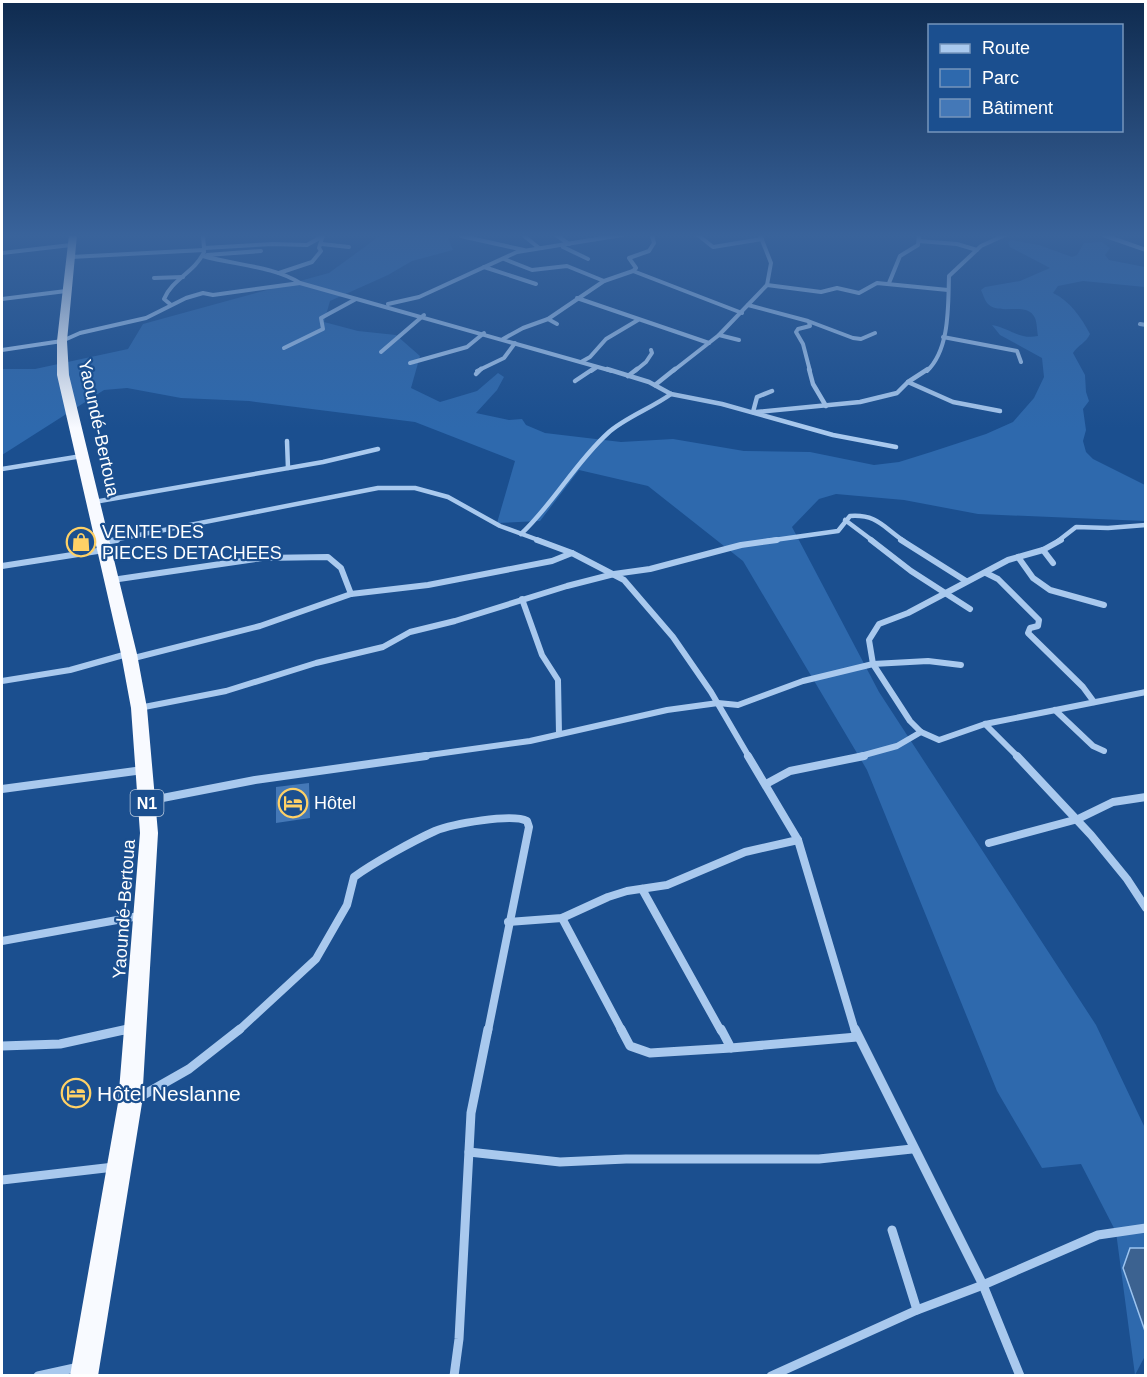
<svg xmlns="http://www.w3.org/2000/svg" width="1147" height="1377" viewBox="0 0 1147 1377" font-family="Helvetica,sans-serif">
<style>
.green{fill:#2e69ad}
.water{fill:#3c6290;stroke:#9cc4f0;stroke-width:1.5}
.building{fill:#4478b7}
.lines{fill:none;stroke-linecap:round;stroke-linejoin:round}
.minor-far4{stroke:#a9c9ee;stroke-width:4}
.minor-far3{stroke:#a9c9ee;stroke-width:4.5}
.minor-far2{stroke:#a9c9ee;stroke-width:6}
.minor-far1{stroke:#a9c9ee;stroke-width:8}
.minor{stroke:#a9c9ee;stroke-width:9}
.trunk{fill:#f8faff;fill-rule:evenodd}
.labels{text-anchor:middle;dominant-baseline:central;stroke-width:4.5;stroke-linejoin:round;paint-order:stroke}
.shield{fill:#1b4f8f;stroke:#bbcadd;stroke-width:1.5}
.shield-label{font-size:16px;font-weight:bold;fill:#fff}
.street-label{font-size:18px;fill:#fff;stroke:#1b4f8f}
.poi-label{font-size:18px;fill:#fff;stroke:#1b4f8f;text-anchor:start}
.near-poi-label{font-size:21px;fill:#fff;stroke:#1b4f8f;text-anchor:start}
</style>
<rect width="100%" height="100%" fill="#1b4f8f"/>
<!-- green -->
<path class="green" d="M381,235H447L453,250L412,261L388,275L330,301L324,322L358,331L396,335L420,356L411,388L440,402L477,391L498,373L504,377L497,390L476,413L509,420L522,419L526,425L545,433L621,442L673,439L744,451L810,452L874,465L899,462L931,452L986,434L1013,422L1034,398L1044,377L1042,358L1000,335L992,325C1009,328 1020,340 1038,336C1037,331 1037,323 1035,318C1027,300 999,317 987,303C984,299 983,294 981,290L985,287L1020,281L1050,268L1010,247L1008,243L1011,240L1039,245L1072,257L1077,255L1084,243L1102,242L1110,248L1105,255L1109,260L1145,267V287L1083,281L1058,286L1053,293C1070,301 1081,317 1090,334C1086,343 1078,345 1073,353L1085,375L1086,392L1089,401L1083,409L1086,430L1083,441L1086,452L1093,459L1145,485V521L978,514L904,500L836,494L819,499L792,527L879,692L1096,1025L1145,1128V1248H1130L1123,1268L1145,1331V1356L1135,1375L1116,1232L1081,1164L1042,1168L997,1091L867,770L743,561L648,486L579,470L540,521L497,523L515,461L415,422L249,401L181,398L127,388L104,390L2,455V369H35L128,349L143,324L329,273Z"/>
<!-- water -->
<path class="water" d="M1130,1248H1145V1331L1123,1268Z"/>
<!-- building -->
<path class="building" d="M309,783L310,818L276,823V787Z"/>
<g class="lines">
<!-- minor-far4 -->
<g class="minor-far4">
<path d="M203,235L204,248L273,244L307,245L323,236"/>
<path d="M523,235L539,248"/>
<path d="M556,235L569,244"/>
<path d="M698,235L713,247L762,239"/>
<path d="M1103,235L1146,250"/>
<path d="M461,236L524,250"/>
<path d="M919,241L957,244L977,250"/>
<path d="M322,244L349,247"/>
<path d="M563,247L588,259"/>
<path d="M2,253L71,245"/>
<path d="M207,255L261,251"/>
<path d="M203,256C234,265 274,266 300,283L612,371"/>
<path d="M71,257L204,250"/>
<path d="M504,259L532,270L567,266L604,281"/>
<path d="M484,267L536,284"/>
<path d="M633,271L636,268L629,258L649,251L654,243L652,235"/>
<path d="M279,273L312,262L321,251L319,248L323,235"/>
<path d="M154,278L183,277"/>
<path d="M889,283L900,256L918,245L919,235"/>
<path d="M767,285L821,292L837,288L859,293L877,283L948,290"/>
<path d="M577,298L709,343"/>
<path d="M2,299L66,291"/>
<path d="M170,304L164,299C172,279 195,272 204,252"/>
<path d="M388,304L419,297L517,252L622,235"/>
<path d="M748,305L808,321L853,338L861,339L875,333"/>
<path d="M548,319L557,324"/>
<path d="M809,322L810,326L798,329L796,332L803,344L810,371"/>
<path d="M1140,324L1146,325"/>
<path d="M719,335L739,340"/>
<path d="M943,337L1017,351L1021,362"/>
<path d="M503,339L523,328L548,319L604,281L633,271L742,313"/>
<path d="M284,348L323,329L321,318L356,299"/>
<path d="M2,350L62,341L80,333L146,318L186,298L203,293L213,295L300,283"/>
<path d="M381,352L424,315"/>
<path d="M581,362L590,357L606,339L638,320"/>
<path d="M410,363L467,347L484,333"/>
<path d="M477,371L504,358L515,343"/>
<path d="M591,371L597,367"/>
<path d="M635,371L646,362L652,353L651,350"/>
<path d="M673,371L719,335L767,285L771,263L760,235"/>
<path d="M927,371C950,349 948,306 949,276L981,246L1005,235"/>
</g>
<!-- minor-far3 -->
<g class="minor-far3">
<path d="M607,369L649,382L671,394L722,404L833,435L896,447"/>
<path d="M809,369L813,384L826,406"/>
<path d="M476,374L481,369"/>
<path d="M628,376L637,369"/>
<path d="M575,381L593,369"/>
<path d="M908,382L953,402L1000,411"/>
<path d="M655,385L675,369"/>
<path d="M753,412L757,397L772,391"/>
<path d="M756,412L860,402L897,393L908,382L928,369"/>
<path d="M287,441L288,468"/>
<path d="M2,469L82,456"/>
<path d="M94,502L323,462L378,449"/>
<path d="M845,520L873,541"/>
<path d="M521,534C554,503 575,463 608,433C624,418 652,408 671,394"/>
<path d="M108,541L378,488H415L448,497L500,526L541,541"/>
<path d="M767,541L838,531L850,516C877,514 883,527 904,541"/>
<path d="M1058,541L1076,527L1108,528L1146,525"/>
</g>
<!-- minor-far2 -->
<g class="minor-far2">
<path d="M537,540L572,553L624,580L673,637L711,692L749,757"/>
<path d="M871,540L911,571L970,609"/>
<path d="M901,540L966,581"/>
<path d="M1061,540L1043,550L1008,560L908,613L879,624L869,640L873,664L910,721L921,732L939,740L985,724L1146,692"/>
<path d="M104,542L117,540"/>
<path d="M1043,550L1053,563"/>
<path d="M1018,557L1033,578L1050,590L1104,605"/>
<path d="M2,566L104,550"/>
<path d="M986,573L998,579L1039,620L1038,626L1030,628L1028,633L1083,687L1094,702"/>
<path d="M112,580L262,558L328,557L341,568L351,594"/>
<path d="M522,599L542,655L558,680L559,734"/>
<path d="M130,659L260,626L351,594L428,585L552,561L572,553"/>
<path d="M2,681L70,670L127,654"/>
<path d="M139,708L226,691L316,663L383,647L410,632L455,621L567,586L614,574L650,569L741,545L777,540"/>
<path d="M1055,710L1093,746L1104,751"/>
<path d="M985,724L1018,757"/>
<path d="M415,757L530,741L667,710L718,703L738,705L803,681L873,664L928,661L961,665"/>
<path d="M857,757L897,746L921,732"/>
</g>
<!-- minor-far1 -->
<g class="minor-far1">
<path d="M748,756L798,840L855,1031"/>
<path d="M1017,756L1091,835L1127,879L1146,908"/>
<path d="M766,784L790,771L864,756"/>
<path d="M2,789L143,770"/>
<path d="M147,801L255,780L426,756"/>
<path d="M989,843L1078,819L1113,802L1146,797"/>
<path d="M642,889L721,1031"/>
<path d="M562,918L622,1031"/>
<path d="M508,922L562,918L608,897L627,891L667,885L745,852L798,840"/>
<path d="M2,941L139,916"/>
<path d="M121,1031L130,1029"/>
<path d="M238,1031L316,959L347,905L354,877C373,863 413,841 435,831C452,824 512,813 527,821L529,827L488,1031"/>
</g>
<!-- minor -->
<g class="minor">
<path d="M621,1029L630,1046L650,1053L731,1048"/>
<path d="M721,1029L731,1048L857,1037"/>
<path d="M855,1029L983,1285L1020,1376"/>
<path d="M2,1046L60,1044L128,1029"/>
<path d="M138,1098L189,1069L240,1029"/>
<path d="M469,1152L560,1162L626,1159H819L912,1149"/>
<path d="M2,1180L114,1167"/>
<path d="M892,1230L917,1310"/>
<path d="M38,1376L79,1367"/>
<path d="M454,1376L459,1339L471,1113L488,1029"/>
<path d="M771,1376L917,1310L983,1285L1098,1235L1146,1228"/>
</g>
<!-- trunk -->
<path class="trunk" d="M69,235H77L67,341L69,375L137,654L147,708L158,833L142,1103L98,1376H70L118,1103L140,833L131,708L121,654L57,375V341Z"/>
</g>
<!-- sky -->
<linearGradient id="sky" x2="0" y2="1"><stop stop-color="#0f2b4f"/><stop offset="0.55" stop-color="#39639b"/><stop offset="1" stop-color="#39639b" stop-opacity="0"/></linearGradient>
<rect width="1147" height="428" fill="url(#sky)"/>
<!-- icons -->
<defs>
<g id="shop-ring" transform="scale(1.5)"><circle r="9.5" fill="#1b4f8f" stroke="#ffd166" stroke-width="1.5"/><path d="M-5-2.5h2.3a2.7 3.5 0 0 1 5.4 0H5L5.5 6h-11ZM-1.5-2.5h3a1.5 2.3 0 0 0-3 0Z" fill="#ffd166"/></g>
<g id="hotel-ring" transform="scale(1.5)"><circle r="9.5" fill="#1b4f8f" stroke="#ffd166" stroke-width="1.5"/><path d="M-6-4.5h1.5V1H6V5H4.5V3h-9V5H-6ZM-4 0a1.8 1.8 0 1 1 3.6 0ZM.5 0V-2.5h3Q6-2.5 6 0Z" fill="#ffd166"/></g>
</defs>
<g fill-rule="evenodd">
<use href="#shop-ring" x="81" y="542"/>
<use href="#hotel-ring" x="293" y="803"/>
<use href="#hotel-ring" x="76" y="1093"/>
</g>
<g class="labels">
<!-- shield labels -->
<rect class="shield" x="130.5" y="790" width="33" height="26" rx="4.5"/>
<g class="shield-label">
<text x="147" y="803">N1</text>
</g>
<!-- street labels -->
<g class="street-label">
<text transform="translate(99 428) rotate(78)">Yaoundé-Bertoua</text>
<text transform="translate(124 909) rotate(-86)">Yaoundé-Bertoua</text>
</g>
<!-- poi labels -->
<g class="poi-label">
<text x="102" y="532">VENTE DES<tspan x="102" dy="21">PIECES DETACHEES</tspan></text>
<text x="314" y="803">Hôtel</text>
</g>
<!-- near-poi labels -->
<g class="near-poi-label">
<text x="97" y="1093">Hôtel Neslanne</text>
</g>
</g>
<!-- border -->
<rect width="1147" height="1377" fill="none" stroke="#ffffff" stroke-width="6"/>
<!-- legend -->
<rect x="928" y="24" width="195" height="108" fill="#1b4f8f" stroke="#7695bc" stroke-width="1.5"/>
<rect x="940" y="44" width="30" height="9" fill="#a9c9ee" stroke="#7695bc" stroke-width="1.5"/>
<text x="982" y="54" font-size="18" fill="#ffffff">Route</text>
<rect x="940" y="69" width="30" height="18" fill="#2e69ad" stroke="#7695bc" stroke-width="1.5"/>
<text x="982" y="84" font-size="18" fill="#ffffff">Parc</text>
<rect x="940" y="99" width="30" height="18" fill="#4478b7" stroke="#7695bc" stroke-width="1.5"/>
<text x="982" y="114" font-size="18" fill="#ffffff">Bâtiment</text>
</svg>
